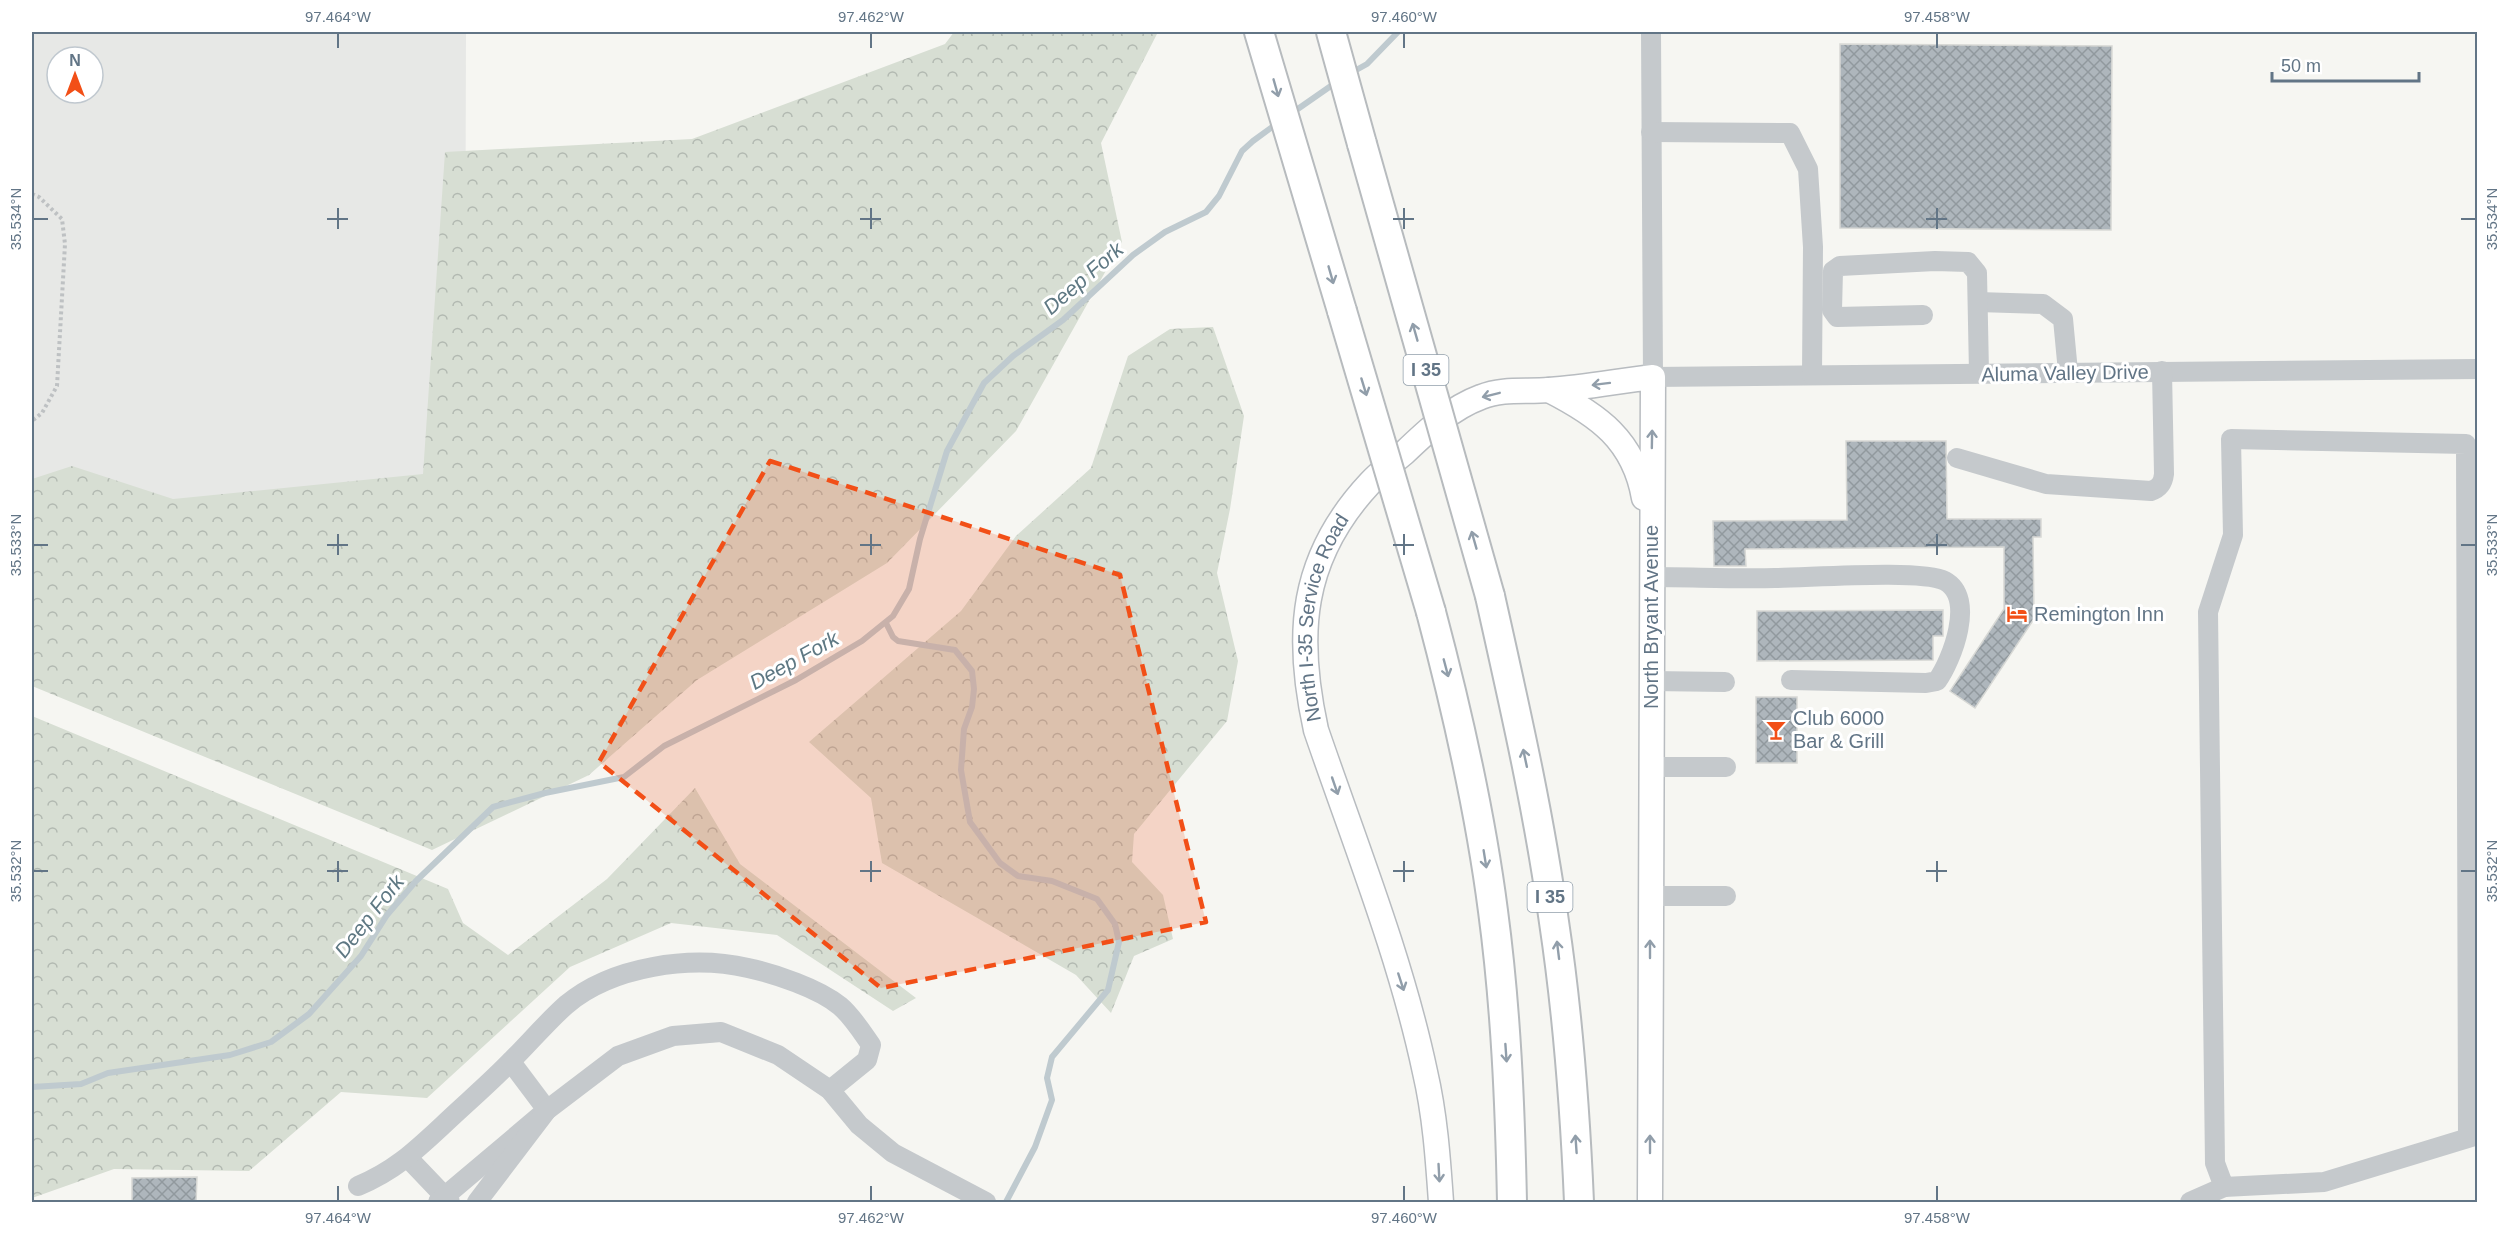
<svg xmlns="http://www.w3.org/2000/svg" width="2509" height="1234" viewBox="0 0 2509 1234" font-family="Helvetica,sans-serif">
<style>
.built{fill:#e7e8e6;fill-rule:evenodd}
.forest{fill:url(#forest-crowns)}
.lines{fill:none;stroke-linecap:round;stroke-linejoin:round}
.stream{stroke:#bfcacf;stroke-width:6}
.building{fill:url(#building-cross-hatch);stroke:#d7d8d5;stroke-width:1.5}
.major-casing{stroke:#b8bcc0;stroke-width:27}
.highway-casing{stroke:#b7bbbe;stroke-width:32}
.path{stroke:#bec1c3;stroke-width:4;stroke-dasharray:3 3;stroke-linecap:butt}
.minor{stroke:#c5c9cc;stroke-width:20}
.major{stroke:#fff;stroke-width:24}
.highway{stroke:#fff;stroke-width:28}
.highway-bridge-casing{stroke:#b7bbbe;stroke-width:32;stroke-linecap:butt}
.highway-bridge{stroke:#fff;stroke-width:28}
.oneway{stroke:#919eaa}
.marked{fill:#f24f17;fill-opacity:0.2;stroke:#f24f17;stroke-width:4.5;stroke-dasharray:12 8;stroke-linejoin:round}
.ticks{fill:none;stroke:#627586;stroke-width:2}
.labels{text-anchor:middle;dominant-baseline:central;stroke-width:6;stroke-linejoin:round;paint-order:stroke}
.shield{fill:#fff;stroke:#919eaa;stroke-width:1.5}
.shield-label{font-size:18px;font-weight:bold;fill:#627586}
.street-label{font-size:20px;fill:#627586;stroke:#fff}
.poi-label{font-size:20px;fill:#627586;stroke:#fff;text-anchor:start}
.water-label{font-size:21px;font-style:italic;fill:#5e7883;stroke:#fff}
.neatline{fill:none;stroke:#627586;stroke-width:2}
.ticks-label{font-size:15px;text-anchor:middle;fill:#627586}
</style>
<defs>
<pattern id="forest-crowns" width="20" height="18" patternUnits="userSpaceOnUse" patternTransform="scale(1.5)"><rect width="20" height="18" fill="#d7ded3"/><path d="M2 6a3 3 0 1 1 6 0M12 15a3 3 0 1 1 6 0" fill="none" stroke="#b2b9b1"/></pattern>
<pattern id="building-cross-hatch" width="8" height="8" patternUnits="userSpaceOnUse" patternTransform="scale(1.5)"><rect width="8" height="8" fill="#aeb6bc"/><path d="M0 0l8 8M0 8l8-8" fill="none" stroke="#91999e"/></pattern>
</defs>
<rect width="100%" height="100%" fill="#f6f6f2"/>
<!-- built -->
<path class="built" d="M32,32H466L464,726L32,667ZM57,57H93V93H57Z"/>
<!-- forest -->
<g class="forest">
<path d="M954,32H1158L1101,143L1122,242L1016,431L887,563L697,680L589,775L432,850L32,686V479L72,466L173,499L423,474L445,152L692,139L945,44Z"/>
<path d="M1213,327L1244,416L1230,509L1217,573L1238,661L1227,721L1134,834L1132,862L1163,895L1173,939L1134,956L1111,1013L1076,975L882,863L871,798L809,742L961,611L1016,536L1091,468L1128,356L1170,329Z"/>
<path d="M32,716L448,889L463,923L508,955L607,879L695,788L740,864L916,998L893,1011L777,935L671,923L570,967L427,1098L341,1092L249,1171L114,1169L32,1198Z"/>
</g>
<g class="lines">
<!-- stream -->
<g class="stream">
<path d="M1349,74L1367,64L1398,32"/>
<path d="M1292,113L1338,81"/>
<path d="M886,623L893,637L898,641L955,650L972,671L974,689L972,707L964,729L961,770L970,822L1000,863L1018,876L1052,881L1097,899L1115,924L1119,942L1108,990L1052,1057L1047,1078L1052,1100L1035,1147L1006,1202"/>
<path d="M32,1087L81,1084L108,1073L230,1055L271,1042L309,1014L361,956L387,915L416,881L493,807L545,793L624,777L664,746L796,680L862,641L893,616L909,589L920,539L947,451L984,383L1013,356L1063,320L1133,255L1165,232L1206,212L1219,196L1242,151L1253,141L1279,122"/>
</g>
</g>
<!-- building -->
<g class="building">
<path d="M1840,44L2112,46L2111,230L1840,228Z"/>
<path d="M1846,441H1946L1947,519H2041V537H2033L2034,619L1975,708L1950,691L2004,609V547L1745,549L1746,566H1714L1713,521L1847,520Z"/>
<path d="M1943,610V636H1933V660L1757,661V611Z"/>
<rect x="1756" y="697" width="41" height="66"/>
<path d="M197,1177L196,1203H132V1178Z"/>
</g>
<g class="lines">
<!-- major casing -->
<g class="major-casing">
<g id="major">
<path d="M1549,390C1598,415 1634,440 1644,498"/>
<path id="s1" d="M1441,1202C1438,1159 1435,1115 1425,1072C1401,958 1354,841 1316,730C1295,635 1300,558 1370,483C1380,472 1392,463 1404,453C1427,431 1451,408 1481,397C1503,388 1526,392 1549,390C1583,388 1618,381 1653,377L1650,1202"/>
</g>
</g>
<!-- highway casing -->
<g class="highway-casing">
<g id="highway">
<path d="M1259,32L1342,311"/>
<path d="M1331,32L1362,144"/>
<path d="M1490,596C1514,704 1539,812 1554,922C1568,1015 1575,1109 1579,1202"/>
<path d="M1431,612C1457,710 1480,810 1493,911C1506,1008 1510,1105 1512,1202"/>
</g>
</g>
<!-- path -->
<path class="path" d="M32,194L39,197L62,219L65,244L57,386L42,413L32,421"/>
<!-- minor -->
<g class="minor">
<path d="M1651,32L1653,377L2478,369"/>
<path d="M1651,132L1790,133L1808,169L1813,247L1812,375"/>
<path d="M1978,302L2043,304L2063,319L2068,372"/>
<path d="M1923,315L1837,317L1832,310L1833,271L1840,266L1935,261L1968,262L1977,273L1979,373"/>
<path d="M1957,458L2046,484L2151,491C2160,488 2163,483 2164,474L2162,371"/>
<path d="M1651,577C1692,577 1734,579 1775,578C1807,578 1922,569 1945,581C1976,598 1952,660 1937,681L1926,683L1791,680"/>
<path d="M1651,681L1725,682"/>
<path d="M1651,767H1726"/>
<path d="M1651,896H1726"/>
<path d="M2468,1137L2466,444L2231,439L2233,535L2208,612L2215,1163L2224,1187L2324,1182L2478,1135"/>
<path d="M408,1158L450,1202"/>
<path d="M358,1186C394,1171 414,1152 442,1126C465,1104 490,1083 512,1060C530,1042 547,1022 566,1005C612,966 691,955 748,968C775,974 818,988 840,1006C852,1016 862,1032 871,1045L867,1060L830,1090"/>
<path d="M438,1202L547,1110L511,1062"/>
<path d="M477,1202L547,1110L618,1056L673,1036L721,1032L778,1055L830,1090L859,1125L893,1153L986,1202"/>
<path d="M2190,1202L2224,1187"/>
</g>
<!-- major -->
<use href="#major" class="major"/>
<!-- highway -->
<use href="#highway" class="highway"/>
<!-- highway-bridge casing -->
<g class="highway-bridge-casing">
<g id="highway-bridge">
<path d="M1362,144L1490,596"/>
<path d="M1342,311L1431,612"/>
</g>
</g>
<!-- highway-bridge -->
<use href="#highway-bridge" class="highway-bridge"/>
</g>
<!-- one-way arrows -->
<defs><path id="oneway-shaft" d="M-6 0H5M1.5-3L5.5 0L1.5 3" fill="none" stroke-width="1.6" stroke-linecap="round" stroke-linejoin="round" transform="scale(1.5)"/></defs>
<g class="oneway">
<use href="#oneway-shaft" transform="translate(1276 88) rotate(74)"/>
<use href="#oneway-shaft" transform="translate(1331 275) rotate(74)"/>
<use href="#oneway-shaft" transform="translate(1415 332) rotate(-106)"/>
<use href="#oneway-shaft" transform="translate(1601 384) rotate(173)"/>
<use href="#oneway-shaft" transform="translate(1364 387) rotate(73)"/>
<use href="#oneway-shaft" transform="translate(1491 395) rotate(166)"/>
<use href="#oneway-shaft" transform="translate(1652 439) rotate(-89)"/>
<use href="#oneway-shaft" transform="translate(1474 540) rotate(-106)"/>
<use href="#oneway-shaft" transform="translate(1446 668) rotate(75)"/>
<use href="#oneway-shaft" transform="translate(1525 758) rotate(-102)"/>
<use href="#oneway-shaft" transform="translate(1335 786) rotate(71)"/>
<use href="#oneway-shaft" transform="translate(1485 859) rotate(81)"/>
<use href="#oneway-shaft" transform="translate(1650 949) rotate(-90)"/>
<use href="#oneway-shaft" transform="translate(1558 950) rotate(-97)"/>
<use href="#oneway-shaft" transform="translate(1401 982) rotate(72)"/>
<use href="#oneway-shaft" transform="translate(1506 1053) rotate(86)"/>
<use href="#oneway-shaft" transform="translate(1576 1144) rotate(-94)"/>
<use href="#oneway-shaft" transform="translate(1650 1144) rotate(-90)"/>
<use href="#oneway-shaft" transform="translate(1439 1173) rotate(87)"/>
</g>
<!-- marked area -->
<path class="marked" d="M770,461L1120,575L1206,922L881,988L599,762Z"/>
<!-- ticks -->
<path class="ticks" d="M338,33V48M871,33V48M1404,33V48M1937,33V48M338,208V229M871,208V229M1404,208V229M1937,208V229M33,219H48M327,219H348M860,219H881M1393,219H1414M1926,219H1947M2461,219H2476M338,534V555M871,534V555M1404,534V555M1937,534V555M33,545H48M327,545H348M860,545H881M1393,545H1414M1926,545H1947M2461,545H2476M338,861V882M871,861V882M1404,861V882M1937,861V882M33,871H48M327,871H348M860,871H881M1393,871H1414M1926,871H1947M2461,871H2476M338,1186V1201M871,1186V1201M1404,1186V1201M1937,1186V1201"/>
<!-- icons -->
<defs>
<g id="hotel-bare" transform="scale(1.62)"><path d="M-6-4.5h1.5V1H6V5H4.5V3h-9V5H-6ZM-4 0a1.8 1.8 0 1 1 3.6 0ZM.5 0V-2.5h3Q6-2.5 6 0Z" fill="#f24f17" stroke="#fff" stroke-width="2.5" paint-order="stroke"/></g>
<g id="bar-bare" transform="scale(1.62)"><path d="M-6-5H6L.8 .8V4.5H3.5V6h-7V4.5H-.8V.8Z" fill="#f24f17" stroke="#fff" stroke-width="2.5" paint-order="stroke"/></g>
</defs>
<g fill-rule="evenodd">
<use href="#hotel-bare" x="2017" y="614"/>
<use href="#bar-bare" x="1776" y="730"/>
</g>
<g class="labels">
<!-- shield labels -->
<g class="shield">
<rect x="1403.5" y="355" width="45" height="30" rx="4.5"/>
<rect x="1527.5" y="882" width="45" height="30" rx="4.5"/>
</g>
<g class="shield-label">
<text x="1426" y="370">I 35</text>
<text x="1550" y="897">I 35</text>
</g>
<!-- street labels -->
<g class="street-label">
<text transform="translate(2065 373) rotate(-1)">Aluma Valley Drive</text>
<text transform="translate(1651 617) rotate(-90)">North Bryant Avenue</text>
<text stroke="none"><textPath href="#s1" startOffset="606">North I-35 Service Road</textPath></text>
</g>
<!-- poi labels -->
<g class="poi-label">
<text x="2034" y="614">Remington Inn</text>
<text x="1793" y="718">Club 6000<tspan x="1793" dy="23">Bar &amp; Grill</tspan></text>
</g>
<!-- water labels -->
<g class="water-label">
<text transform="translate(1083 278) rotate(-41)">Deep Fork</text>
<text transform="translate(794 660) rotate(-29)">Deep Fork</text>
<text transform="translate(369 916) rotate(-52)">Deep Fork</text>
</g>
</g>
<!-- border -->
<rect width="2509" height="1234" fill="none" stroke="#ffffff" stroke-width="66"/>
<!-- north arrow -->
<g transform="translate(75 75)"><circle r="28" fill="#ffffff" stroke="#c0c8cf" stroke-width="1.5"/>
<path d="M0-4.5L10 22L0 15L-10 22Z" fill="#f24f17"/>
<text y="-9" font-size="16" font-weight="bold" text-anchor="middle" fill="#627586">N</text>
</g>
<!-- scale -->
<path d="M2272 72v9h147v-9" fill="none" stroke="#627586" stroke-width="3"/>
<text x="2281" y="72" font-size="18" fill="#627586" stroke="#ffffff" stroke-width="4.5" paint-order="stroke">50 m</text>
<rect x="33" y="33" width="2443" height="1168" class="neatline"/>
<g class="ticks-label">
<text x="338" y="22">97.464°W</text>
<text x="871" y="22">97.462°W</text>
<text x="1404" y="22">97.460°W</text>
<text x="1937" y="22">97.458°W</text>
<text transform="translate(16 219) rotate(-90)" y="5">35.534°N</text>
<text transform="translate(2492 219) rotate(-90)" y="5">35.534°N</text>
<text transform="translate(16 545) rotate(-90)" y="5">35.533°N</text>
<text transform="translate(2492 545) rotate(-90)" y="5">35.533°N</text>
<text transform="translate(16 871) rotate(-90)" y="5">35.532°N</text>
<text transform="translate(2492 871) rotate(-90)" y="5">35.532°N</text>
<text x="338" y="1223">97.464°W</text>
<text x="871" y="1223">97.462°W</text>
<text x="1404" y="1223">97.460°W</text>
<text x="1937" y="1223">97.458°W</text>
</g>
</svg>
